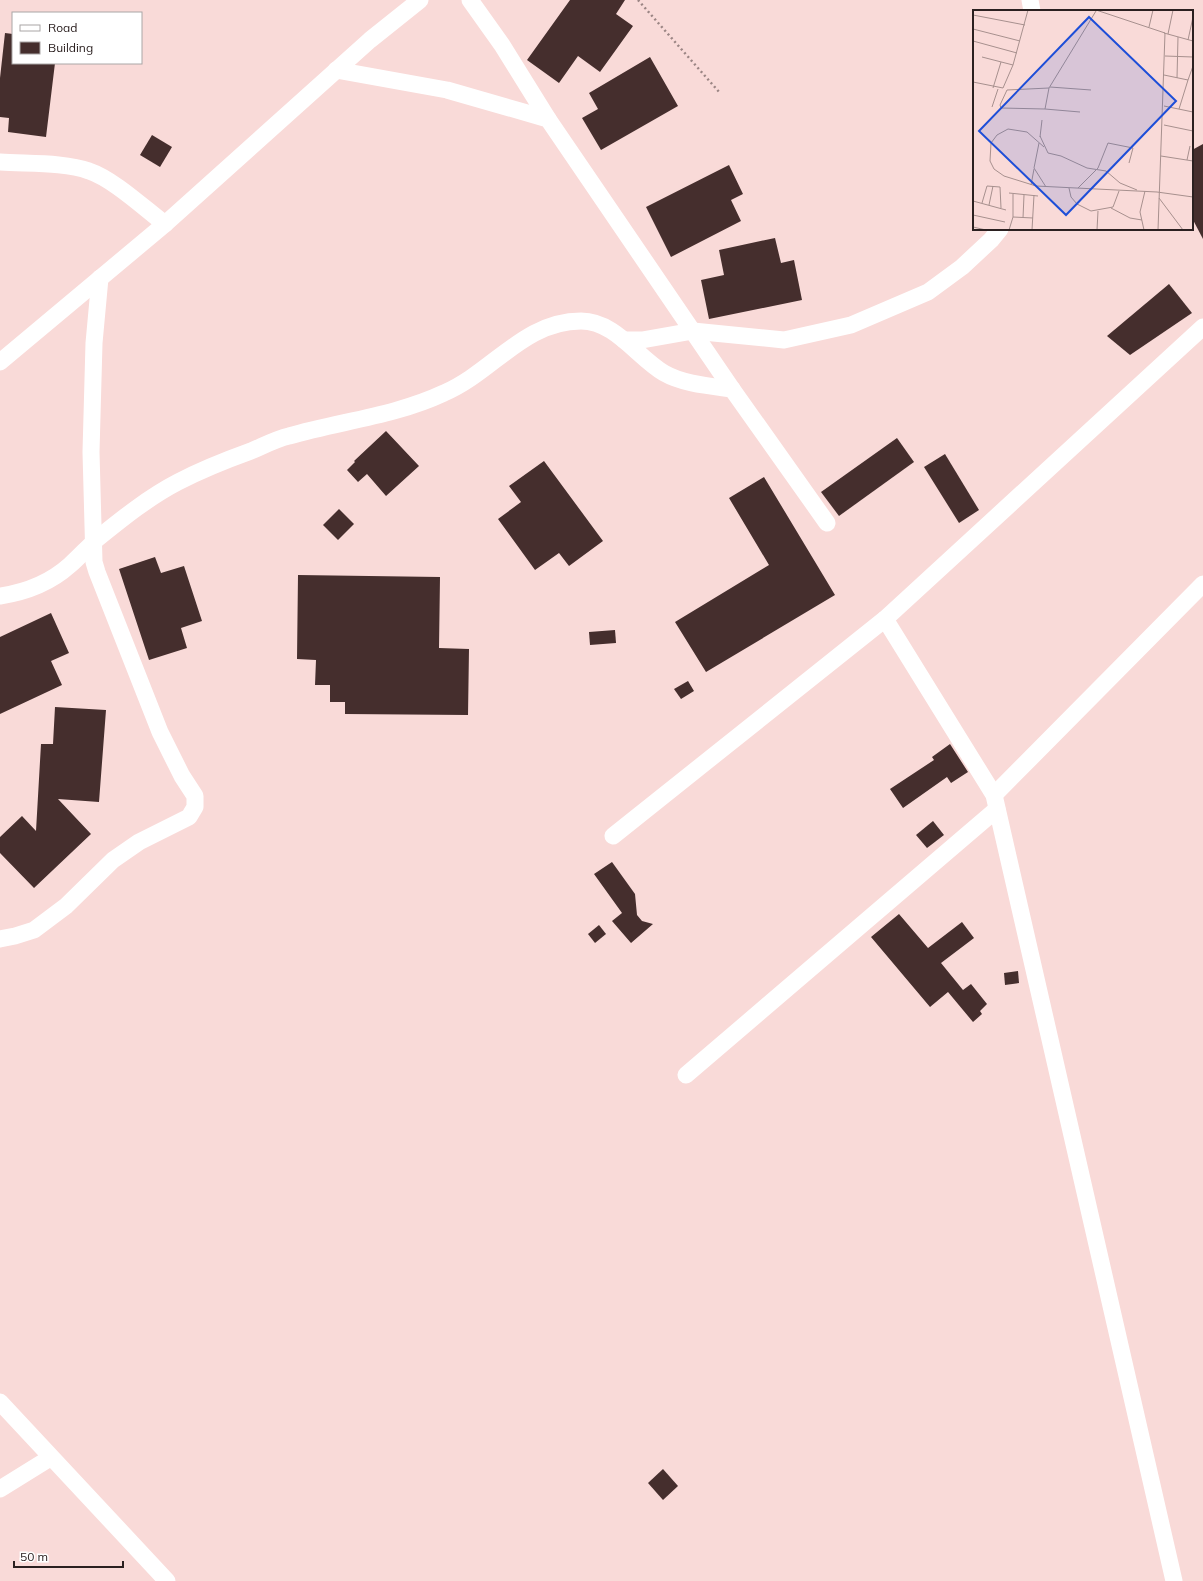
<svg xmlns="http://www.w3.org/2000/svg" width="1203" height="1581" viewBox="0 0 1203 1581" font-family="Mulish,sans-serif">
<style>
.building{fill:#452e2d}
.lines{fill:none;stroke-linecap:round;stroke-linejoin:round}
.path{stroke:#9b8584;stroke-width:2.5;stroke-dasharray:2 3;stroke-linecap:butt}
.street{stroke:#fff;stroke-width:17}
.inset-road{fill:none;stroke:#a7908e;stroke-width:1}
.view{fill:#1d4ed8;fill-opacity:0.15;stroke:#1d4ed8;stroke-width:2}
.inset-edge{fill:none;stroke:#2b2020;stroke-width:2}
</style>
<rect width="100%" height="100%" fill="#f9dad8"/>
<!-- building -->
<g class="building">
<path d="M570,0H625L616,14L633,26L600,72L578,56L559,83L527,60Z"/>
<path d="M5,33L13,34V63H55L46,137L8,132L9,118L0,117V78Z"/>
<path d="M650,57L678,106L601,150L582,118L598,109L589,93Z"/>
<path d="M152,135L172,147L160,167L140,155Z"/>
<path d="M1203,144V239L1192,218V150Z"/>
<path d="M729,165L743,194L731,200L741,221L671,257L646,207Z"/>
<path d="M775,238L781,263L794,260L802,300L709,319L701,280L724,275L719,250Z"/>
<path d="M1169,284L1192,313L1130,355L1107,336Z"/>
<path d="M386,431L419,466L386,496L367,474L358,482L347,470L355,462L354,461Z"/>
<path d="M897,438L914,462L839,516L821,492Z"/>
<path d="M945,454L979,510L959,523L924,467Z"/>
<path d="M544,461L603,541L569,566L559,553L535,570L498,519L521,502L509,486Z"/>
<path d="M764,477L835,595L706,672L675,622L769,565L729,498Z"/>
<path d="M339,509L354,524L338,540L323,525Z"/>
<path d="M155,557L161,573L184,566L202,621L181,628L187,648L149,660L119,569Z"/>
<path d="M298,575L440,577L439,648L469,649L468,715L345,714V702H330V685H315L316,660L297,659Z"/>
<path d="M51,613L69,653L51,661L62,685L0,714V637Z"/>
<path d="M615,630L616,643L590,645L589,632Z"/>
<path d="M688,681L694,691L681,699L674,689Z"/>
<path d="M55,707L106,710L99,802L58,799L91,834L34,888L0,853V837L22,816L36,831L41,744H53Z"/>
<path d="M950,744L968,772L951,783L947,777L903,808L890,789L934,760L932,757Z"/>
<path d="M933,821L944,835L927,848L916,835Z"/>
<path d="M612,862L635,894L637,915L642,921L653,924L631,943L612,921L622,913L594,874Z"/>
<path d="M899,914L928,948L962,922L974,938L941,963L963,990L971,984L987,1004L980,1011L982,1014L973,1022L948,992L930,1007L871,937Z"/>
<path d="M599,925L606,934L595,943L588,934Z"/>
<path d="M1018,971L1019,983L1005,985L1004,973Z"/>
<path d="M663,1469L678,1486L663,1500L648,1483Z"/>
</g>
<g class="lines">
<!-- path -->
<path class="path" d="M638,0L720,93"/>
<!-- street -->
<g class="street">
<path d="M470,0L502,45L548,119"/>
<path d="M1030,0L1032,11"/>
<path d="M336,70L447,90L548,119L732,389L827,523"/>
<path d="M0,162C26,164 65,162 89,171C113,179 144,208 165,224"/>
<path d="M624,340H642L693,331L784,340L851,325L928,292L962,267L991,240L1000,229"/>
<path d="M0,362L165,224L370,40L420,0"/>
<path d="M0,596C27,592 50,583 70,565C80,556 88,547 97,539C123,518 149,497 178,482C201,470 226,460 251,451C263,446 276,439 289,436C341,421 395,416 444,393C493,372 524,321 581,321C615,321 637,357 664,373C683,384 710,386 732,389"/>
<path d="M885,619L1203,327"/>
<path d="M994,795L1203,584"/>
<path d="M613,836L885,619L994,795L1174,1581"/>
<path d="M0,939L15,936L34,930L66,906L113,860L139,842L189,817L195,807V796L182,776L160,732L97,572L94,562L91,452L94,343L100,278"/>
<path d="M686,1075L997,809"/>
<path d="M0,1402L167,1581"/>
<path d="M0,1489L50,1458"/>
</g>
</g>
<!-- overview -->
<g transform="translate(973 10)">
<rect width="220" height="220" fill="#f9dad8"/>
<path class="inset-road" d="M123,0L192,23L185,220M0,5L52,15M176,17L180,0M0,19L47,31M191,23L220,31M195,24L200,0M215,30L220,7M0,31L44,43M192,46L220,47M9,47L40,55M191,65L215,70L220,56M204,68L205,27M0,72L30,78L40,55L55,0M77,77L118,80M20,78L28,52M191,96L220,102M19,97L25,79M72,99L28,98L27,95L34,80L76,78M206,99L215,70M107,102L72,99L76,78L123,1M191,115L220,121M67,126L75,143L88,146L114,158L133,161L147,173L164,180M67,127L69,110M66,133L61,158L73,177M71,137L54,122L35,119L24,125L18,133L17,151L21,159L31,166L63,176L184,182L220,187M188,146L220,151M214,150L217,136M58,175L61,159M96,178L98,187L104,194L118,201L140,197L146,181M105,178L125,158L135,133L160,138L156,153M36,183L65,186M40,184V207M186,188L210,220M0,191L33,200M9,193L14,176L27,177L28,198M16,195L20,176M138,198L157,208L169,210M0,205L32,212M50,208L51,185M0,217L13,220M36,220L40,207L60,208M59,220L61,185M124,220L125,201M171,220L167,202L172,181"/>
<path class="view" d="M116,7L203,91L93,205L6,121Z"/>
<rect width="220" height="220" class="inset-edge"/>
</g>
<!-- legend -->
<rect x="12" y="12" width="130" height="52" fill="#ffffff" stroke="#aaa6a6"/>
<rect x="20" y="25" width="20" height="6" fill="#ffffff" stroke="#aaa6a6"/>
<text x="48" y="32" font-size="12" fill="#2b2020">Road</text>
<rect x="20" y="42" width="20" height="12" fill="#452e2d" stroke="#aaa6a6"/>
<text x="48" y="52" font-size="12" fill="#2b2020">Building</text>
<!-- scale -->
<path d="M14 1561v6h109v-6" fill="none" stroke="#2b2020" stroke-width="2"/>
<text x="20" y="1561" font-size="12" fill="#2b2020" stroke="#ffffff" stroke-width="3" paint-order="stroke">50 m</text>
</svg>
